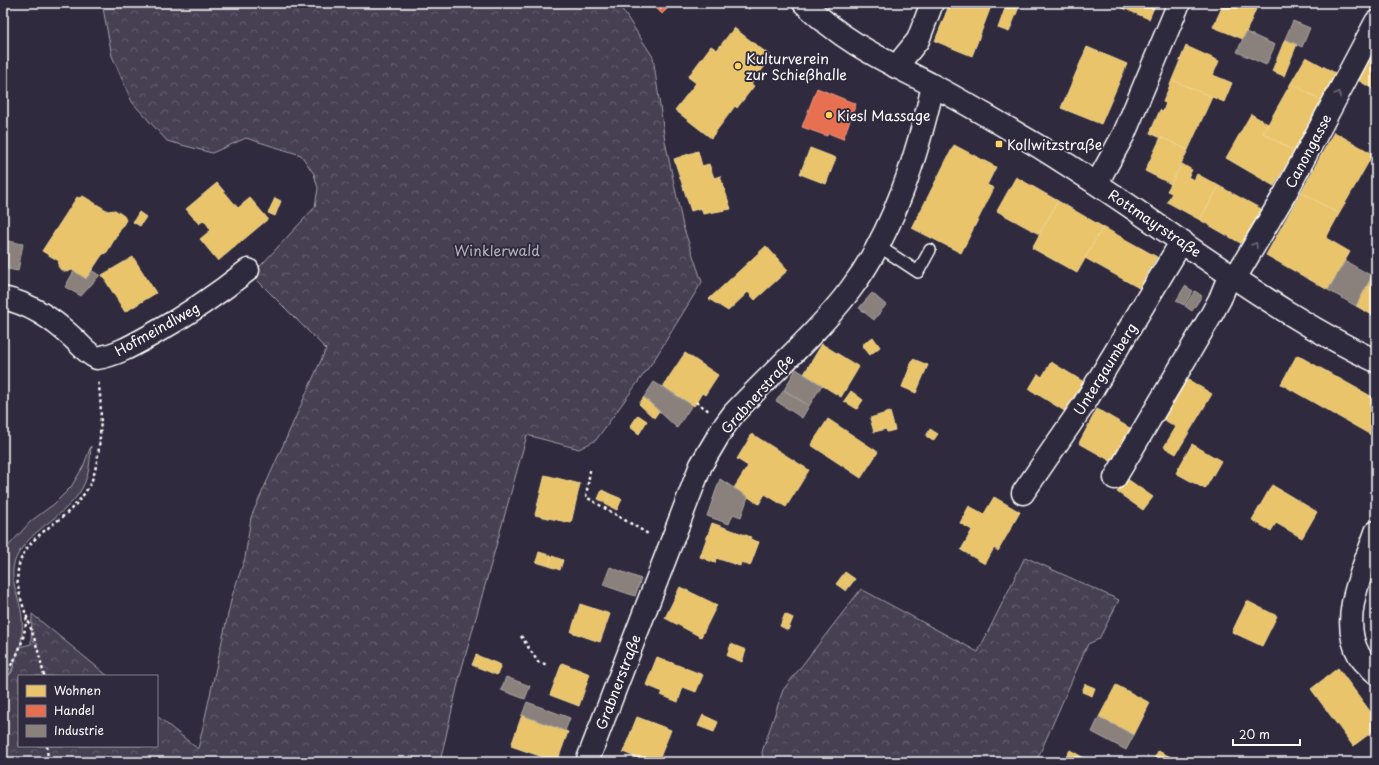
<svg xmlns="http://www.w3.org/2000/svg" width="1379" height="765" viewBox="0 0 1379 765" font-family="'Playpen Sans',sans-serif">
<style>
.green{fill:#464152;stroke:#a2a0a8}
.forest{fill:url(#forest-crowns);stroke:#a2a0a8}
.homes{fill:#e9c46a;stroke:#f0d697}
.shops{fill:#e76f51;stroke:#ee9a85}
.industry{fill:#8a817c;stroke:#ada7a3}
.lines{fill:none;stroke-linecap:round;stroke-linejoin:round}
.service-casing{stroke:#fff;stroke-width:14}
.minor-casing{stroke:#fff;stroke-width:25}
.path{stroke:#fff;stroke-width:2.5;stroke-dasharray:3 3;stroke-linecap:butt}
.service{stroke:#2f2a3d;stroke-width:11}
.minor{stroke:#2f2a3d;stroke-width:22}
.oneway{stroke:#6d6a77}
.poi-dot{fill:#ffd166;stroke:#2f2a3d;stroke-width:1.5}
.labels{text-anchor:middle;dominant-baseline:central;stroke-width:4;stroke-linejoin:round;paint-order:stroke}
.poi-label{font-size:14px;fill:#fff;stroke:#2f2a3d;text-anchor:start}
.street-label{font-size:14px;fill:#fff;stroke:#2f2a3d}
.park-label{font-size:14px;fill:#b5b3ba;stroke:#2f2a3d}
</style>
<defs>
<pattern id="forest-crowns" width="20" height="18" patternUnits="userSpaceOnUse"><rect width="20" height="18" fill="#464152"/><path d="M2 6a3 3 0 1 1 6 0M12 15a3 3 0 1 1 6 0" fill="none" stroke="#625e6c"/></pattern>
</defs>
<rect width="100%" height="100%" fill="#2f2a3d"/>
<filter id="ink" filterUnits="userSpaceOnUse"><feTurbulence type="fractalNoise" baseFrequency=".025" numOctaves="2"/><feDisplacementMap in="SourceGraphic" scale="8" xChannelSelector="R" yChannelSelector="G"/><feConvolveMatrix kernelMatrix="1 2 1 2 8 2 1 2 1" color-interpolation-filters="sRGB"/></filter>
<g filter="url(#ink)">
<!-- green -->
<path class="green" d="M91,446C90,458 90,470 85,482C72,515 31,526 16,558C7,578 20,597 22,617C24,639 18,666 3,682V619L6,617L3,606V552L31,521L54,504L71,487L83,467Z"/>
<!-- forest -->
<g class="forest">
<path d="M102,3H618L653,57L665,141L683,226L702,282L654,360L596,440L579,449L527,435L460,675L440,762H3V682L12,672L19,647L31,644L32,614L108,676H19V746H157V716L198,749L232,596L245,558L251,517L326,349L252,275L315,207L318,188L314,174L301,155L246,138L212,153L167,141L132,102L112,56Z"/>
<path d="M1025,557L1119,600L1099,639L1088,644L1036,762H763L762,752L783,690L861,589L978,652Z"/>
</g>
<!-- homes -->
<g class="homes">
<path d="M950,3H973L990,9L972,56L935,41Z"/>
<path d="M973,3H992L990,9Z"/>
<path d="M1007,3L1019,7L1009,32L998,28Z"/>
<path d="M1111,3H1156L1149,19Z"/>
<path d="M1224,3H1243L1256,9L1243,39L1213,27Z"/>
<path d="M734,28L772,57L751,84L754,86L737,108L735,106L711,138L675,110L696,83L688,77L711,46L717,50Z"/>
<path d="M1285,39L1297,44L1284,76L1272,71Z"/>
<path d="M1186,46L1219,61L1213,75L1232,83L1224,102L1172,80Z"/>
<path d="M1087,47L1127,64L1101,124L1061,108Z"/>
<path d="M1376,50V91L1358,80Z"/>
<path d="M1306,57L1337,74L1322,101L1291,83Z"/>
<path d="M1172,80L1212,97L1188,150L1150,133L1160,110L1163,112L1166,103L1163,102Z"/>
<path d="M1291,83L1322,101L1294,151L1263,133Z"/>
<path d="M1251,114L1268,124L1263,133L1294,151L1274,186L1226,158Z"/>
<path d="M1334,132L1373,154L1339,214L1301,192Z"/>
<path d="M1161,137L1188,150L1171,184L1145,171Z"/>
<path d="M954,145L996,167L987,185L994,188L961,253L912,228Z"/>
<path d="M810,148L836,158L826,184L800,174Z"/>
<path d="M698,151L702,166L709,164L714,178L720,176L731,209L703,214L701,208L691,211L674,159Z"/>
<path d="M1182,164L1192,170L1188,177L1194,180L1197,174L1219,186L1200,220L1167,202L1172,193L1167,191Z"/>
<path d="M1016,177L1058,201L1039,234L997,211Z"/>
<path d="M217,183L238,208L250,198L268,219L218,261L200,239L211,230L204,220L199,224L186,209Z"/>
<path d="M1219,186L1263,210L1244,245L1200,220Z"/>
<path d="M1301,192L1339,214L1326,238L1350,252L1328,290L1266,255Z"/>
<path d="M83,196L108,211L115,210L124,216L126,220L107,252L102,255L86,279L72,270L67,272L61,270L58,266L59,261L42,251L77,197L79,198Z"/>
<path d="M275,198L281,201L275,216L268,213Z"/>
<path d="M1058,201L1103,227L1077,273L1032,248Z"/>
<path d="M139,212L146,217L140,226L133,222Z"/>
<path d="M1103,227L1157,257L1139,288L1085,258Z"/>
<path d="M766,246L788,270L755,300L748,292L728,311L709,299Z"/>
<path d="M133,257L156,293L125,312L102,275Z"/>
<path d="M1372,276L1376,278V317L1356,306Z"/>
<path d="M873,337L880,347L870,355L862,345Z"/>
<path d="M822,344L859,367L841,397L804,374Z"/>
<path d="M685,353L718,375L705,395L702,393L694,406L663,386Z"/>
<path d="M1297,355L1376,399V426L1371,435L1281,384Z"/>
<path d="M3,356H5L3,371Z"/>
<path d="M913,359L928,365L916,393L902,387Z"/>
<path d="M1051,362L1084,382L1075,397L1080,401L1071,415L1029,389L1038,374L1042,377Z"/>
<path d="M1187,379L1212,394L1176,454L1164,447L1176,427L1163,419Z"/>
<path d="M851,391L863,400L857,409L844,401Z"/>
<path d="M644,397L659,411L654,418L639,404Z"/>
<path d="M1097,409L1135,431L1116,464L1079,443Z"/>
<path d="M890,412L895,430L887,432L886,429L874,432L870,418Z"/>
<path d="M638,415L647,421L639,434L630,427Z"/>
<path d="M828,419L878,452L861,478L811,445Z"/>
<path d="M930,429L938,434L933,441L926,436Z"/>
<path d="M752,434L809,470L786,507L765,494L759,504L734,488L748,466L737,459Z"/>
<path d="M1192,444L1221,461L1205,489L1176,473Z"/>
<path d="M545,475L580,484L571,523L535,515Z"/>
<path d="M1126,478L1153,497L1143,510L1117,492Z"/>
<path d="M1272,485L1317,512L1302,538L1276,523L1271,531L1252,520Z"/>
<path d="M602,490L610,494L606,503L598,499Z"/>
<path d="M610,494L622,499L617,510L605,504Z"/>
<path d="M994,497L1020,512L998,551L994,548L985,564L961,550L972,530L960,523L969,506L984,514Z"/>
<path d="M712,523L751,537L750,539L759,542L750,566L741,562L740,566L716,558L715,563L700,557Z"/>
<path d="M539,552L552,556L549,566L536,562Z"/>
<path d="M552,556L563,560L560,570L549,566Z"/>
<path d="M845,572L855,579L846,591L836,584Z"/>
<path d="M680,587L717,605L701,637L665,618Z"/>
<path d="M1247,601L1277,616L1262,646L1232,632Z"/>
<path d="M580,604L610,614L600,642L571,632Z"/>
<path d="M785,614L793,618L788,630L780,626Z"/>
<path d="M731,644L746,650L742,662L727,656Z"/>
<path d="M476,655L501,665L497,675L472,665Z"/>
<path d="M657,657L703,675L696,692L683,687L678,702L661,695L663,692L646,685Z"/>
<path d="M562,663L590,674L579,706L550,695Z"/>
<path d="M1338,668L1375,718L1371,721L1376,729L1353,746L1311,689Z"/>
<path d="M1085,684L1095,688L1092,696L1082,692Z"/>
<path d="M1116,685L1150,703L1134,735L1099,717Z"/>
<path d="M522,715L568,732L557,762L511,746Z"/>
<path d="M703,715L718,722L714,732L698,726Z"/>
<path d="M637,717L671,730L658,762H647L623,752Z"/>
<path d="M1070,750L1091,762H1063Z"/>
<path d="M1158,751L1182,762H1153Z"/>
<path d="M1376,752V762H1368Z"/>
</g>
<!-- shops -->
<g class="shops">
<path d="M651,3H673L662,14Z"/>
<path d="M817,88L856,104L843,139L828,133L827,136L802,127Z"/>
</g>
<!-- industry -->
<g class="industry">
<path d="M1293,21L1310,28L1302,47L1285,39Z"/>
<path d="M1246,32L1275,45L1266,65L1237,52Z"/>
<path d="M3,240L23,244L18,271L3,268Z"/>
<path d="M1345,261L1372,276L1356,306L1328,290Z"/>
<path d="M74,271L86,279L92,271L100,275L81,296L65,287Z"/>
<path d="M1185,286L1193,291L1184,305L1176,301Z"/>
<path d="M1195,291L1202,296L1192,311L1185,306Z"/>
<path d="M872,293L886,305L874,320L859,308Z"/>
<path d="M796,369L822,385L809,406L784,390Z"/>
<path d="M654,382L692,405L677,428L644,397Z"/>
<path d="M784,390L809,406L802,418L776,401Z"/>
<path d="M720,479L748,497L741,517L733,514L729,524L707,516Z"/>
<path d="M610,567L641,579L635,596L603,585Z"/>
<path d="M506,677L530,686L525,699L501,690Z"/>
<path d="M527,702L570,718L565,731L522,715Z"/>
<path d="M1099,717L1134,735L1126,750L1092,732Z"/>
</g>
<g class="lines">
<!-- service casing -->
<g class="service-casing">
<path id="service" d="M877,245L918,272L930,250"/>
</g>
<!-- minor casing -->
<g class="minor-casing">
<g id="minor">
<path d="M804,3C843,42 884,60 932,85C968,104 1003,125 1038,146C1091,179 1142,214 1193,250C1252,290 1312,331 1376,361"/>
<path d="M896,67L918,40L932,3"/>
<path d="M1097,183L1124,134L1179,3"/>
<path d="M1235,278L1286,192L1376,22"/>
<path d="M3,298C31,304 53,319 73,338C81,345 86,353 97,358C117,355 135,344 153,334C187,315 218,294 248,270"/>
<path d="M1115,478L1209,319L1220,299L1230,274"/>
<path d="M1023,493L1084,404L1182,241"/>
<path d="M1376,532C1364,568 1338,618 1359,655C1363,662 1371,668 1376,673"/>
<path d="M587,762L701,465L723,428L734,413C772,372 816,335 850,290C894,232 917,155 933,86"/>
</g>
</g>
<!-- path -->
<g class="path">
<path d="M746,3L749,9"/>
<path d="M696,402L709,411"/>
<path d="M590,470L586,497L650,535"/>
<path d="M521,636L538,662L548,665"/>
<path d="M3,675C19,658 24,639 27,616"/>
<path d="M44,676C41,661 37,646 32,632C26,612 15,591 18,570C22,542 49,529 68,512C79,502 90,488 94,474C101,451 103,405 98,381"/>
<path d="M47,746L48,762"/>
</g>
<!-- service -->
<use href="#service" class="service"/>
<!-- minor -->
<use href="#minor" class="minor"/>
</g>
<!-- one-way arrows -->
<defs><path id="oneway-chevron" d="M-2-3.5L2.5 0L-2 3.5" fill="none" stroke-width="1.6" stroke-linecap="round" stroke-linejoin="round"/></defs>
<g class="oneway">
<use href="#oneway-chevron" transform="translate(1338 94) rotate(-62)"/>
<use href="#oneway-chevron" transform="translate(1255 245) rotate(-60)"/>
</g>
</g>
<!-- markers -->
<g class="poi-dot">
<circle cx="738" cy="66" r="4"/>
<circle cx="829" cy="115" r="4"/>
<rect x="995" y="140" width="8" height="8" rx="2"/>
</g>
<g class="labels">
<!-- poi labels -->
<g class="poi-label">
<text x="746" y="58">Kulturverein<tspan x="746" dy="16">zur Schießhalle</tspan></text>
<text x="837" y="115">Kiesl Massage</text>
<text x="1007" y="144">Kollwitzstraße</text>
</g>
<!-- street labels -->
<g class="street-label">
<text transform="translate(1308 151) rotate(-62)">Canongasse</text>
<text transform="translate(1155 223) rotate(34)">Rottmayrstraße</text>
<text transform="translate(157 329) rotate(-29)">Hofmeindlweg</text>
<text transform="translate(1105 369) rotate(-58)">Untergaumberg</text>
<text transform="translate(757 394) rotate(-48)">Grabnerstraße</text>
<text transform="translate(618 682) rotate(-69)">Grabnerstraße</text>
</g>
<!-- park labels -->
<g class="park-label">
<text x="497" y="250">Winklerwald</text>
</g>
</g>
<!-- margin -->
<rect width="1379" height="765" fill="none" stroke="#2f2a3d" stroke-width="16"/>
<rect x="8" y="8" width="1363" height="749" fill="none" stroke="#fff" stroke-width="1.5" filter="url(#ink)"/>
<!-- legend -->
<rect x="18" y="675" width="140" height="72" fill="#2f2a3d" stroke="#827f8b"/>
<rect x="26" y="685" width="20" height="12" fill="#e9c46a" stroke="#827f8b"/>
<text x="54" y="695" font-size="12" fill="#ffffff">Wohnen</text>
<rect x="26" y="705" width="20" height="12" fill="#e76f51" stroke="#827f8b"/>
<text x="54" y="715" font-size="12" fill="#ffffff">Handel</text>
<rect x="26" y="725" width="20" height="12" fill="#8a817c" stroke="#827f8b"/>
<text x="54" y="735" font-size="12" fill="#ffffff">Industrie</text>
<!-- scale -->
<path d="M1233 739v6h67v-6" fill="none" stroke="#ffffff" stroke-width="2"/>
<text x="1239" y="739" font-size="12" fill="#ffffff" stroke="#2f2a3d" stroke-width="3" paint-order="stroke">20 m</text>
</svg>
